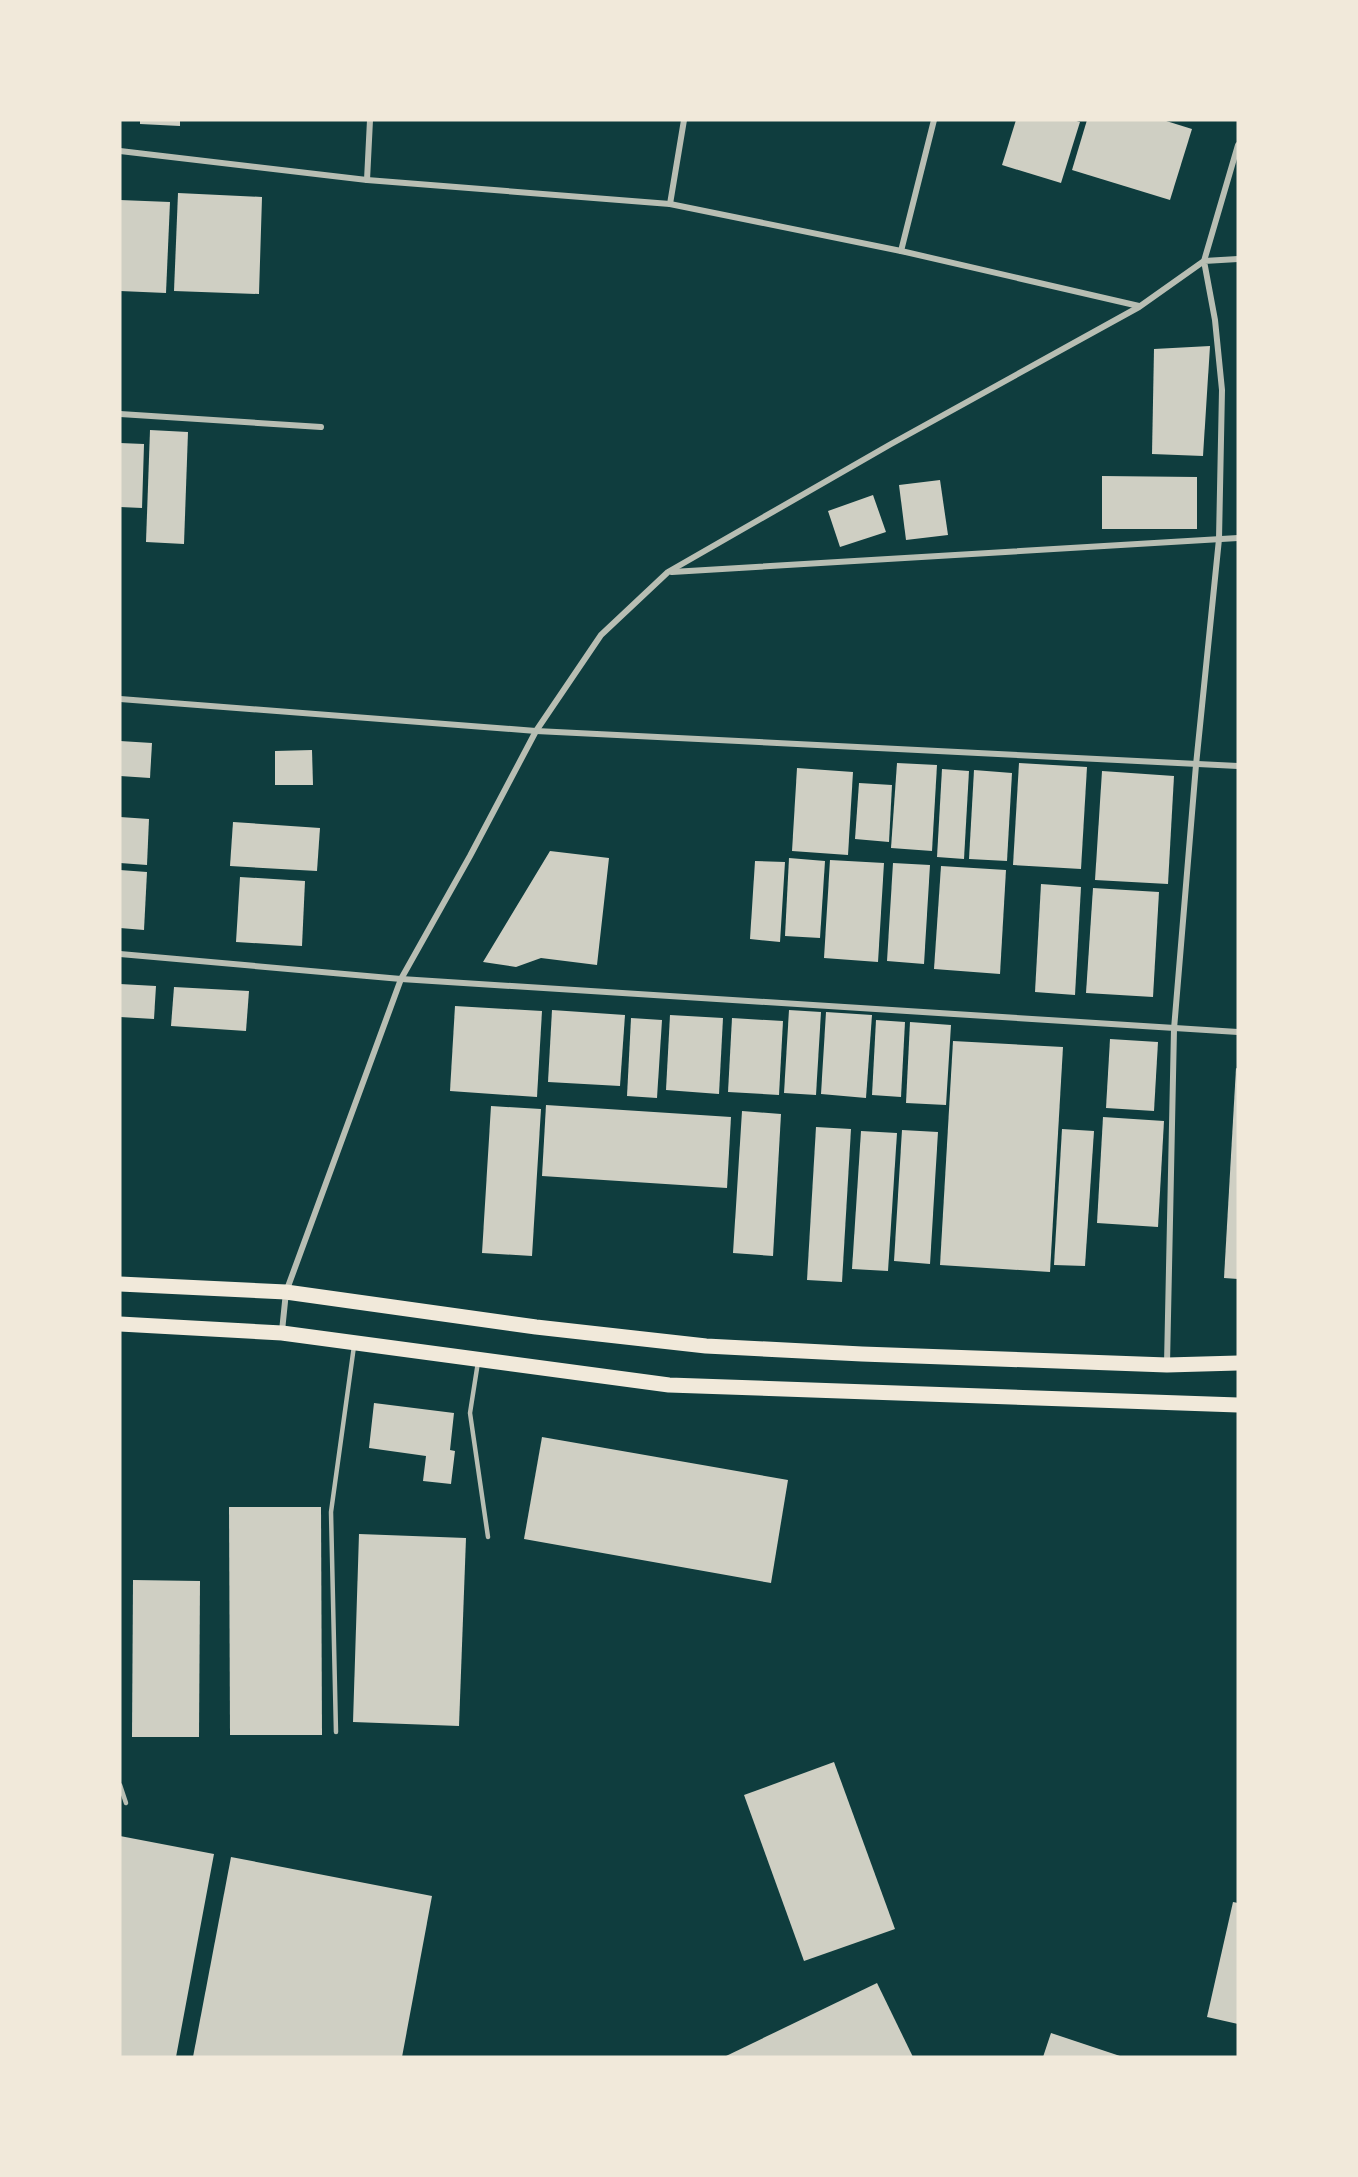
<svg xmlns="http://www.w3.org/2000/svg" width="1358" height="2177" viewBox="0 0 1358 2177" font-family="Spectral,serif">
<style>
.building{fill:#cfcfc3}
.lines{fill:none;stroke-linecap:round;stroke-linejoin:round}
.service{stroke:#b8beb3;stroke-width:4.5}
.minor{stroke:#b8beb3;stroke-width:6}
.primary{stroke:#f1e9da;stroke-width:15}
</style>
<rect width="100%" height="100%" fill="#0f3d3e"/>
<!-- building -->
<g class="building">
<path d="M140,120H180V126L140,124Z"/>
<path d="M1016,120H1073L1080,122L1061,183L1002,165Z"/>
<path d="M1087,120H1163L1192,129L1170,200L1072,170Z"/>
<path d="M178,193L262,197L259,294L174,291Z"/>
<path d="M120,200L170,202L166,293L120,291Z"/>
<path d="M1210,346L1203,456L1152,454L1154,349Z"/>
<path d="M150,430L188,432L184,544L146,542Z"/>
<path d="M120,443L144,444L142,508L120,507Z"/>
<path d="M1102,476L1197,477V529H1102Z"/>
<path d="M940,480L948,535L906,540L899,485Z"/>
<path d="M873,495L886,532L840,547L828,511Z"/>
<path d="M120,741L152,743L150,778L120,776Z"/>
<path d="M312,750L313,785H275V751Z"/>
<path d="M897,763L937,765L932,851L891,848Z"/>
<path d="M1019,763L1087,767L1081,869L1013,865Z"/>
<path d="M797,768L853,772L848,855L792,851Z"/>
<path d="M942,769L969,771L964,859L937,857Z"/>
<path d="M974,770L1012,773L1007,861L969,859Z"/>
<path d="M1102,771L1174,776L1168,884L1095,880Z"/>
<path d="M859,783L892,785L889,842L855,839Z"/>
<path d="M120,817L149,819L147,865L120,863Z"/>
<path d="M233,822L320,828L317,871L230,866Z"/>
<path d="M550,851L609,858L597,965L541,958L516,967L483,962Z"/>
<path d="M789,858L825,861L820,938L785,936Z"/>
<path d="M830,860L884,863L878,962L824,958Z"/>
<path d="M755,861L785,862L780,942L750,939Z"/>
<path d="M893,863L930,865L924,964L887,961Z"/>
<path d="M941,866L1006,870L1000,974L934,969Z"/>
<path d="M120,870L147,872L144,930L120,928Z"/>
<path d="M240,877L305,881L302,946L236,942Z"/>
<path d="M1041,884L1081,887L1075,995L1035,992Z"/>
<path d="M1093,888L1159,892L1153,997L1086,993Z"/>
<path d="M120,984L156,986L154,1019L120,1017Z"/>
<path d="M174,987L249,991L246,1031L171,1026Z"/>
<path d="M455,1006L542,1011L537,1097L450,1091Z"/>
<path d="M552,1010L625,1015L620,1086L548,1082Z"/>
<path d="M789,1010L821,1012L816,1095L784,1093Z"/>
<path d="M826,1012L872,1015L866,1098L821,1094Z"/>
<path d="M670,1015L723,1018L719,1094L666,1090Z"/>
<path d="M631,1018L662,1020L657,1098L627,1096Z"/>
<path d="M732,1018L783,1021L779,1095L728,1092Z"/>
<path d="M876,1020L905,1022L901,1097L872,1095Z"/>
<path d="M910,1022L951,1025L946,1105L906,1103Z"/>
<path d="M1110,1039L1158,1042L1154,1111L1106,1108Z"/>
<path d="M953,1041L1063,1047L1050,1272L940,1265Z"/>
<path d="M1236,1068L1238,1069V1279L1224,1278Z"/>
<path d="M546,1105L731,1117L727,1188L542,1176Z"/>
<path d="M491,1106L541,1109L532,1256L482,1253Z"/>
<path d="M742,1111L781,1114L773,1256L733,1253Z"/>
<path d="M1103,1117L1164,1121L1158,1227L1097,1223Z"/>
<path d="M816,1127L851,1129L842,1282L807,1280Z"/>
<path d="M1062,1129L1094,1131L1085,1266L1054,1265Z"/>
<path d="M902,1130L938,1132L930,1264L894,1261Z"/>
<path d="M861,1131L897,1133L888,1271L852,1269Z"/>
<path d="M374,1403L454,1413L450,1450L455,1451L451,1484L423,1481L426,1456L369,1448Z"/>
<path d="M542,1437L788,1480L771,1583L524,1539Z"/>
<path d="M229,1507H321L322,1735H230Z"/>
<path d="M359,1534L466,1538L459,1726L353,1722Z"/>
<path d="M133,1580L200,1581L199,1737H132Z"/>
<path d="M834,1762L895,1929L804,1961L744,1795Z"/>
<path d="M120,1836L214,1854L176,2057H120Z"/>
<path d="M231,1857L432,1896L402,2057H193Z"/>
<path d="M1233,1902L1238,1903V2024L1207,2017Z"/>
<path d="M877,1983L913,2057H724Z"/>
<path d="M1051,2033L1123,2057H1043Z"/>
</g>
<g class="lines">
<!-- service -->
<g class="service">
<path d="M478,1362L470,1413L488,1537"/>
<path d="M336,1732L331,1512L354,1346"/>
<path d="M120,1785L126,1803"/>
</g>
<!-- minor -->
<g class="minor">
<path d="M120,151L367,180L670,204L901,251L1139,306"/>
<path d="M367,180L370,120"/>
<path d="M670,204L684,120"/>
<path d="M901,251L934,120"/>
<path d="M120,414L321,427"/>
<path d="M672,572L1238,538"/>
<path d="M120,699L536,731L1238,766"/>
<path d="M120,954L401,979L1238,1032"/>
<path d="M282,1331L286,1292L401,979L470,856L536,731L601,635L668,572L891,444L1139,307L1204,261L1238,145"/>
<path d="M1167,1364L1174,1029L1196,765L1219,539L1222,390L1215,320L1204,261L1238,259"/>
</g>
<!-- primary -->
<g class="primary">
<path d="M120,1284L286,1292L536,1327L706,1346L862,1354L1167,1365L1238,1363"/>
<path d="M120,1324L282,1333L669,1385L1238,1405"/>
</g>
</g>
<!-- border -->
<rect width="1358" height="2177" fill="none" stroke="#f1e9da" stroke-width="243"/>
</svg>
